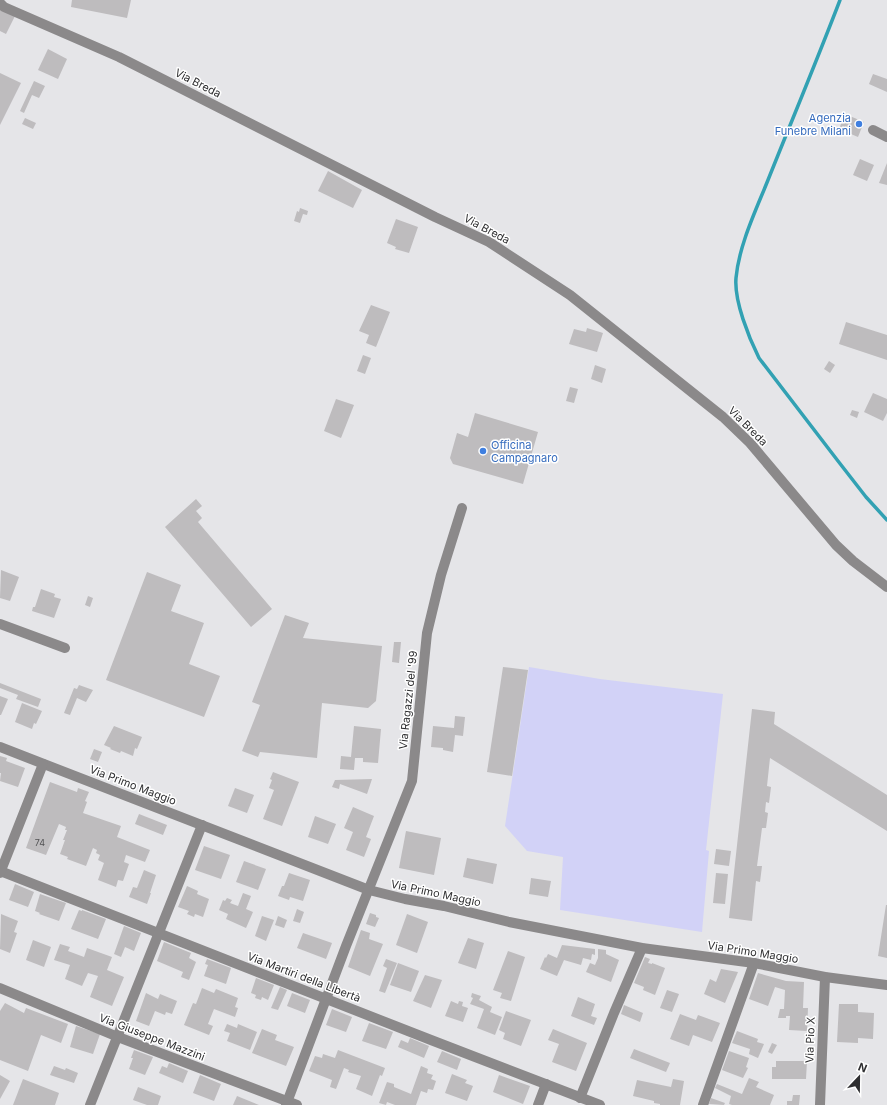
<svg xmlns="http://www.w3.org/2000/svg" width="887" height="1105" viewBox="0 0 887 1105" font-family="Inter,sans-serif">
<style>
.green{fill:#d2d2f7}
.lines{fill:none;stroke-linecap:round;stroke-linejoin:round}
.stream{stroke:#32a1b3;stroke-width:3.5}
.building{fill:#bebcbe}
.minor{stroke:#8b898a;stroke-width:10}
.shop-dot{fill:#3f7fe0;stroke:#fff;stroke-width:1.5}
.labels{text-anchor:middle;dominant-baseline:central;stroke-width:3;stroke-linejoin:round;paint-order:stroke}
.number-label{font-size:9px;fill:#525254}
.street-label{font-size:11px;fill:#2e2e30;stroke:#fff}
.shop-label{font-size:11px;fill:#366cbe;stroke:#fff;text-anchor:end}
</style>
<rect width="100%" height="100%" fill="#e5e5e8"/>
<!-- green -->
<path class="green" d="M529,667L600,679L723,694L706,850L709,851L702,932L560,910L563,857L527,851L505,826Z"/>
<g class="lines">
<!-- stream -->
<path class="stream" d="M840,0C817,60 792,120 768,180C756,210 739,245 736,278C734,301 749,338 759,358L838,461L866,497L887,520"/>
</g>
<!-- building -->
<g class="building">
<path d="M72,0H131L127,18L71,7Z"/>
<path d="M0,6L16,14L6,34L0,31Z"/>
<path d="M48,49L67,59L58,79L38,70Z"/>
<path d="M0,73L21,83L0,125Z"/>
<path d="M873,74L887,79V92L869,84Z"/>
<path d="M34,81L45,86L39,98L32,95L24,113L20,111Z"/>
<path d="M845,114L864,122L858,137L839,129Z"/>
<path d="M25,118L36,123L33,129L22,124Z"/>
<path d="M860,159L874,165L867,181L853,175Z"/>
<path d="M887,163V185L879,183Z"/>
<path d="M328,171L362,190L353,208L318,191Z"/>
<path d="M300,208L308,211L307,215L303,214L300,223L294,221L297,211L299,212Z"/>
<path d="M396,219L418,227L409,253L395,249L396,247L387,243Z"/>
<path d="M371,305L390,312L376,347L366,343L369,335L359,331Z"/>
<path d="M846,322L887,335V360L839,344Z"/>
<path d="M587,328L603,333L597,352L569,344L574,329L586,332Z"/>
<path d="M363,355L371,358L365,374L357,371Z"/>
<path d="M829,361L835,365L830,373L824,369Z"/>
<path d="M595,365L606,369L602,383L591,379Z"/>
<path d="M570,387L578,389L574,403L566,401Z"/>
<path d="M873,393L887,399V413L883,421L864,412Z"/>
<path d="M336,399L354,405L341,438L324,431Z"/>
<path d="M852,410L859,412L857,418L850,415Z"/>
<path d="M475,413L538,432L523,484L453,464L450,458L457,433L468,437Z"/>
<path d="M196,499L202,506L196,511L202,518L198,522L272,609L251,627L165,527Z"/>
<path d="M1,570L19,577L10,601L0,598Z"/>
<path d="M147,572L181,585L171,611L204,623L189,664L220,676L204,717L106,680Z"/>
<path d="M41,589L55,594L54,597L61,599L54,618L32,611L33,607H35Z"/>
<path d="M88,596L93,598L90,607L85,605Z"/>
<path d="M285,615L309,623L303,638L382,646L376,701L368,708L322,703L317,758L260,752L258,757L242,751L260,705L252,702Z"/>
<path d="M394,642H401L399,663L392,662Z"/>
<path d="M503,667L528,670L512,776L487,772Z"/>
<path d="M0,683L41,699L38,707L16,699L18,695L0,688Z"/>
<path d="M79,685L93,690L86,702L77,698L70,715L64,713L74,688L77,689Z"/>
<path d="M0,696L8,699L1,715H0Z"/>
<path d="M22,703L42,711L36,724L34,723L32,729L15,722Z"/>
<path d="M752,709L775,712L774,724L887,795V831L770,758L767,786L771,787L769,803L766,802L765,812L768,813L766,828H762L757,866H762L760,882L756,881L752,921L729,918Z"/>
<path d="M455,716L465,717L463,736L455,735L453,752L443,750V748L431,747L433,726L454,728Z"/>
<path d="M114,726L142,737L137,749L135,748L133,756L121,751L120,753L110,749L111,748L104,745Z"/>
<path d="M354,726L381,729L378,763L363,762V758H355L354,770L340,769L341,756L351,757Z"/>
<path d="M94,749L102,752L98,762L90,759Z"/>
<path d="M0,756L7,758L6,761L25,768L18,787L0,781L1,773H0Z"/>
<path d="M273,772L299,782L282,826L263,819L274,790L269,788L272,780L270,779Z"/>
<path d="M372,779L367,794L340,784L339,789L332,787L335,780Z"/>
<path d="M50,782L77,792L78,788L89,792L85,801L87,802L83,813L121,826L117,837L150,850L145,862L126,855L124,862L129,864L123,881L118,880L116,887L98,880L104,863L98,860L100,855L96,853L97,850L93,848L86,866L67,859L68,857L60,854L65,840H63L67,830H65L66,827L59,824L46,855L26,848Z"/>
<path d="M235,788L254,795L247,813L228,806Z"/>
<path d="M353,807L374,816L366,837L371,839L364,857L346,850L353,832L344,828Z"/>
<path d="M139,814L167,825L163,835L135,824Z"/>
<path d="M315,816L336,824L328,844L308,837Z"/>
<path d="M406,831L441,838L434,875L399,868Z"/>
<path d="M204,846L230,855L221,879L195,870Z"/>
<path d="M716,849L731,851L729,866L714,864Z"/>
<path d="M467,858L497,864L493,884L463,877Z"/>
<path d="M244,861L266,869L258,890L236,882Z"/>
<path d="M144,870L156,875L150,893H151L147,904L129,897L133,887L137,888Z"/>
<path d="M289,873L310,880L303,901L290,897L289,900L278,896L282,886H284Z"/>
<path d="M716,873L728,874L725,904L713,903Z"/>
<path d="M531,878L551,881L548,897L529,894Z"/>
<path d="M15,884L34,892L28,907L9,900Z"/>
<path d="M187,886L198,891L197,894L209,899L203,917L195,914L194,917L187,914L189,911L178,907Z"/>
<path d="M243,893L251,896L246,909L253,912L246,928L226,919L228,914L219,910L223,900L225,901L227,898L232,900L230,903L238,906Z"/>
<path d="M40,894L66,903L59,921L39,914L40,913L35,911Z"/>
<path d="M886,905H887V958L878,956Z"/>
<path d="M297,909L304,912L300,923L293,921Z"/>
<path d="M79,910L82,911V910L106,919L98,939L71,929Z"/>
<path d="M370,913L376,915V917L379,918L375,927L366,924Z"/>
<path d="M1,914L18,921L14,932L17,933L10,953L0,949Z"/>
<path d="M407,914L428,922L417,953L396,945Z"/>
<path d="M262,916L274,920L266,941L255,936Z"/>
<path d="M278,916L287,920L284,928L275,925Z"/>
<path d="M124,926L141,933L134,951L125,947L121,957L114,954Z"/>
<path d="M361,930L370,933L369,939L383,944L370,976L348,967Z"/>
<path d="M303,933L332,943L326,959L297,948Z"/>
<path d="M468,938L484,943L476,969L458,963Z"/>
<path d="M33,940L51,947L44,967L26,960Z"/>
<path d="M164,942L191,953L189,958L196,962L189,980L181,977L183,972L157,961Z"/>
<path d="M60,944L70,947L68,951L84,957L87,948L112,957L107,970L124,977L112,1006L90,997L98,976L88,973L82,986L65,979L70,965L54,960Z"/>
<path d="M562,945L595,949V955L592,954L591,960L583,958L581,965L564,960L557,976L540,969L545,957L546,958L548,954L557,958Z"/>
<path d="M598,949L606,950V954L619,960L611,982L586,972L590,963L595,965L598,958Z"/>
<path d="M508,951L525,957L511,1001L500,998L502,993L493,990Z"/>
<path d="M645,957L650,959L648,963L652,964V963L665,968L655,995L643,990L644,987L634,983Z"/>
<path d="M207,959L231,968L226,984L204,976L208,965L205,964Z"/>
<path d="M386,959L397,963L385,993L379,991L387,968L383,966Z"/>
<path d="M398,963L419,971L411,992L390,985Z"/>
<path d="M721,969L738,972L725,1003L704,994L710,979L716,982Z"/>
<path d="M758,973L786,981L804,982L803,1008H808L807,1031L789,1030L790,1016H786V1018H778L780,1009H784L785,990L775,987L768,1006L749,999Z"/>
<path d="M425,975L442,980L431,1008L413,1001Z"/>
<path d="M256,978L274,985L268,1000L262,997L261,1000L255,998L256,995L251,993Z"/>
<path d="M280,987L287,990L278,1010L271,1008Z"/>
<path d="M202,988L214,993L216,989L238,998L235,1007L238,1008L235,1017L214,1009L208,1024L213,1026L209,1035L184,1025L193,1003L196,1004Z"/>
<path d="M667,990L679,994L672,1012L660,1008Z"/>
<path d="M146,993L158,999L160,994L177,1001L172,1014L166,1012L165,1015L155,1011L149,1026L136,1021Z"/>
<path d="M292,993L310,1000L305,1013L287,1006Z"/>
<path d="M472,993L481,996L479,1000L492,1007L490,1012L502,1017L495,1035L477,1028L484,1009L470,1004L473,998L471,997Z"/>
<path d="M578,997L595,1004L591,1016L597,1018L594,1025L571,1016Z"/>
<path d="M451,1001L458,1004L459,1001L463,1002L462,1006L468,1008L463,1022L445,1016Z"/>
<path d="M5,1003L24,1013L26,1008L68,1024L61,1043L41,1035L28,1071L0,1060V1011Z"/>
<path d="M839,1004H858V1012L874,1013L873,1039L858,1038V1043L837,1042Z"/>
<path d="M624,1005L643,1013L640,1022L621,1014Z"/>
<path d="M332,1009L352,1017L346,1032L326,1025Z"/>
<path d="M506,1011L531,1020L521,1046L503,1039L505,1033L499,1030Z"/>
<path d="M680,1014L696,1020L698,1015L720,1023L712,1042L693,1035L689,1046L670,1039Z"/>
<path d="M369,1023L393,1032L386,1049L362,1041Z"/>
<path d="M227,1024L237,1028L238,1024L257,1032L250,1050L227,1041L230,1033L224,1031Z"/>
<path d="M76,1026L100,1034L93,1054L70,1047Z"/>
<path d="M262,1029L277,1035L275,1040L294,1047L286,1066L252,1053Z"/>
<path d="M553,1029L587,1043L576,1071L552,1062L559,1044L548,1040Z"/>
<path d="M737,1031L758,1039L757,1042L764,1044L758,1058L749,1054L750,1049L732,1043Z"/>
<path d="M410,1038L429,1046L424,1058L398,1047L401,1040L408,1043Z"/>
<path d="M772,1043L777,1045L772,1054L768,1052Z"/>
<path d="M634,1049L670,1063L666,1072L630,1058Z"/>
<path d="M134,1050L153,1057L145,1075L129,1069L133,1058H131Z"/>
<path d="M338,1050L385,1068L382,1076L380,1075L372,1096L356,1089L361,1076L348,1072L349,1070L344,1068L336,1089L330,1087L332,1080L309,1071L315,1056L322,1058L323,1054L335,1058Z"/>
<path d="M442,1051L461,1059L457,1070L437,1062Z"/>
<path d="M729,1051L749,1058L746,1067L748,1068L743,1078L722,1070Z"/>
<path d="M776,1061H807L806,1079H772V1067H776Z"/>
<path d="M169,1063L188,1071L183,1083L159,1073L162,1066L167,1068Z"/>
<path d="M54,1066L65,1070L66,1068L78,1073L74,1083L50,1075Z"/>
<path d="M421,1066L428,1069L427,1073L433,1075L431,1079L436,1081L433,1090L428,1089L427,1093L421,1091L416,1105H395L387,1102L386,1105L379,1103L387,1082L394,1084V1087L411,1094Z"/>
<path d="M452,1074L467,1080L465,1083L473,1086L467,1101L445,1093Z"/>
<path d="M0,1075L10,1081L0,1099Z"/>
<path d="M200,1075L221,1084L214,1101L193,1093Z"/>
<path d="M499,1075L530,1086L523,1104L493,1092Z"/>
<path d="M749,1078L759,1082L756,1087L774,1095L770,1105H732L729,1104L731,1096L715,1088L717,1084L742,1094Z"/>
<path d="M23,1079L59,1093L55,1105H13Z"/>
<path d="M673,1079L684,1081L680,1105H660V1104L654,1103V1101L633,1096L637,1080L671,1087Z"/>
<path d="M138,1087L161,1096L158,1105H147L133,1100Z"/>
<path d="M793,1095H800L799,1105H787V1101H792Z"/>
<path d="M237,1096L259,1105H233Z"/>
<path d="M711,1098L725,1103L724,1105L709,1104Z"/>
</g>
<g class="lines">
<!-- minor -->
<g class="minor">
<path d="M0,3L4,7L119,57L435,217L489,242L570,295L723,417L750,443L836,545L853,561L887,587"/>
<path d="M873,130L887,137"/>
<path d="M0,624L65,648"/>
<path d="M0,747L369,890L405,899L444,906L509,922L642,948L754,963L825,977L887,985"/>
<path d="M0,871L431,1040L600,1105"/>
<path d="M0,873L43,764"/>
<path d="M0,988L118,1037L297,1105"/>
<path d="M580,1098L614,1013L642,948"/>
<path d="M90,1105L202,825"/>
<path d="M286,1105L346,946L412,781L427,633L441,575L462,508"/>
<path d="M538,1105L546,1084"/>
<path d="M703,1105L754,963"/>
<path d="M820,1105L825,977"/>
</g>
</g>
<!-- markers -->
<g class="shop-dot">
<circle cx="859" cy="124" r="4"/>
<circle cx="483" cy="451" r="4"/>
</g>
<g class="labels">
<!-- number labels -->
<g class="number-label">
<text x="40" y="842">74</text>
</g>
<!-- street labels -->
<g class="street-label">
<text transform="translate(198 83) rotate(27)">Via Breda</text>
<text transform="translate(487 229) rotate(28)">Via Breda</text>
<text transform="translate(748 426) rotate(45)">Via Breda</text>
<text transform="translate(408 700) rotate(-84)">Via Ragazzi del '99</text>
<text transform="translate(133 785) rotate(21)">Via Primo Maggio</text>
<text transform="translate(436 893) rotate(12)">Via Primo Maggio</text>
<text transform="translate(753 952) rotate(9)">Via Primo Maggio</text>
<text transform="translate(304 977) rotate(21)">Via Martiri della Libertà</text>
<text transform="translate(152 1037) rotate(21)">Via Giuseppe Mazzini</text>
<text transform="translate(810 1040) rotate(-88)">Via Pio X</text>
</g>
<!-- shop labels -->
<g class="shop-label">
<text x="851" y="118">Agenzia<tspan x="851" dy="13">Funebre Milani</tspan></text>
<text x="491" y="445" text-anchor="start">Officina<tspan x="491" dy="13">Campagnaro</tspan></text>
</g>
</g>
<!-- north arrow -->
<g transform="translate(859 1077) rotate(22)" stroke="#ffffff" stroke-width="3" paint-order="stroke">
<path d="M0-3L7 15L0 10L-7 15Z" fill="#2e2e30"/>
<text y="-6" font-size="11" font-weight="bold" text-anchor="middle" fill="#2e2e30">N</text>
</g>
</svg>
